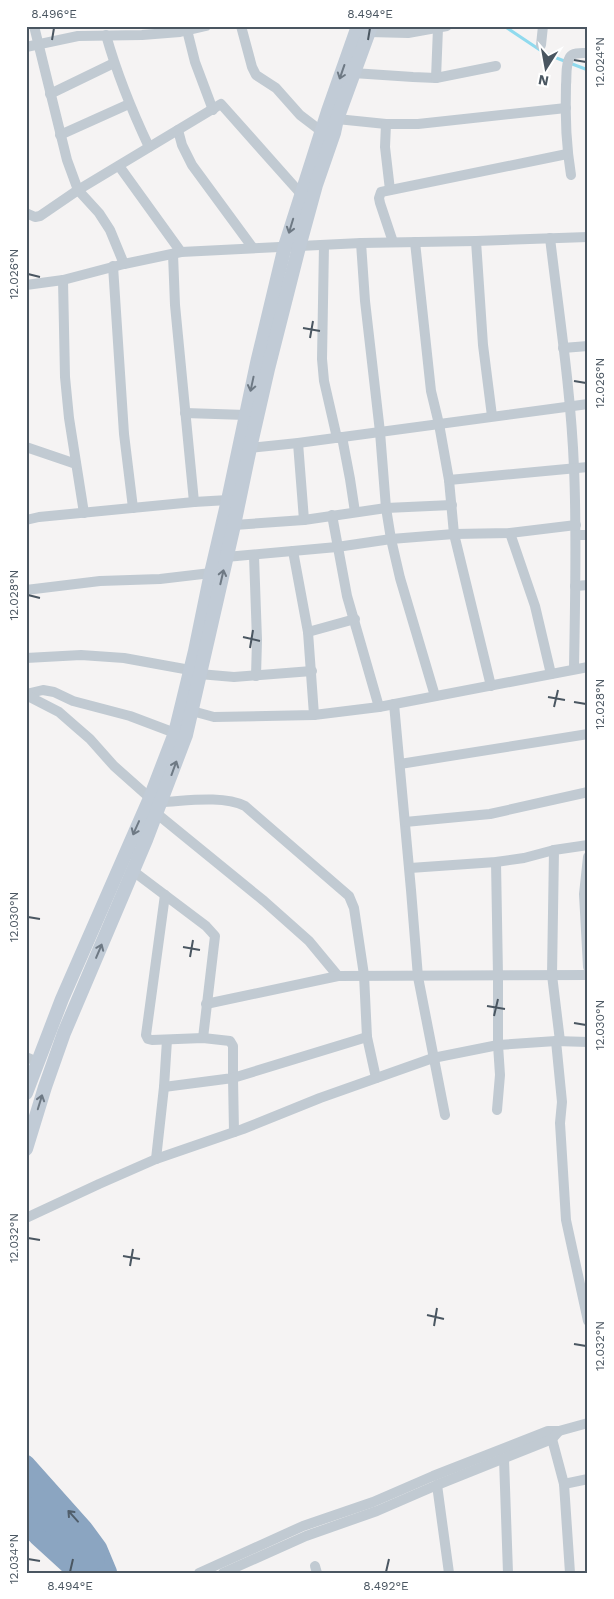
<svg xmlns="http://www.w3.org/2000/svg" width="614" height="1599" viewBox="0 0 614 1599" font-family="'Work Sans',sans-serif">
<style>
.lines{fill:none;stroke-linecap:round;stroke-linejoin:round}
.stream{stroke:#90daee;stroke-width:3}
.street{stroke:#c1cad2;stroke-width:10}
.secondary{stroke:#c1cbd6;stroke-width:14}
.highway{stroke:#8ba5c1;stroke-width:18}
.oneway{stroke:#6e7984}
.oneway2{stroke:#505e6b}
.ticks{fill:none;stroke:#4a5661;stroke-width:2}
.neatline{fill:none;stroke:#4a5661;stroke-width:2}
.ticks-label{font-size:12px;text-anchor:middle;fill:#4a5661}
</style>
<rect width="100%" height="100%" fill="#f5f3f3"/>
<g class="lines">
<!-- stream -->
<path class="stream" d="M504,26L546,54L588,70"/>
<!-- street -->
<g class="street">
<path d="M34,26L67,160L78,190L99,213L110,230L124,264"/>
<path d="M241,26L252,67L256,75L276,88L300,115L321,131"/>
<path d="M187,30L195,62L213,110"/>
<path d="M369,32L408,33L447,26"/>
<path d="M106,35C117,74 132,111 149,147"/>
<path d="M541,45L543,26"/>
<path d="M26,47L78,36L142,35L180,32L206,26"/>
<path d="M353,73L413,77L436,78L496,66"/>
<path d="M436,78L438,28"/>
<path d="M50,94L114,63"/>
<path d="M337,119L386,124H418L566,108"/>
<path d="M386,124L385,147L390,190"/>
<path d="M178,130L182,145L192,165L253,248"/>
<path d="M60,135L129,104"/>
<path d="M119,166L181,252"/>
<path d="M571,175C566,145 565,115 566,85C567,76 565,65 570,57C573,52 582,53 588,53"/>
<path d="M26,213L35,217L40,216L78,190L221,104L301,194"/>
<path d="M550,238C559,314 571,391 574,468C577,535 575,602 574,669"/>
<path d="M476,241L483,345L492,416"/>
<path d="M393,242L380,203L379,198L381,192L567,154"/>
<path d="M415,242L431,391L439,424L449,480L454,534L491,686"/>
<path d="M361,243L365,301L380,432L386,508L391,539L400,578L435,696"/>
<path d="M324,245L322,359L324,381L337,438"/>
<path d="M173,254L175,305L194,502"/>
<path d="M113,266L124,434L133,508"/>
<path d="M63,280L65,377L69,418L84,513"/>
<path d="M26,285L63,280L124,264L181,252L361,243L476,241L588,237"/>
<path d="M563,348L588,346"/>
<path d="M185,413L246,415"/>
<path d="M342,437L350,479L355,512"/>
<path d="M298,443L304,520"/>
<path d="M26,447L76,464"/>
<path d="M250,448L298,443L588,404"/>
<path d="M449,480L588,467"/>
<path d="M332,515L347,596L379,707"/>
<path d="M26,520L39,517L194,502L228,500"/>
<path d="M234,525L304,520L386,508L452,505"/>
<path d="M510,533L535,606L551,674"/>
<path d="M576,535H588"/>
<path d="M293,551L308,632L314,715"/>
<path d="M254,556L257,640L256,676"/>
<path d="M226,557L337,547L391,539L454,534L510,533L576,525"/>
<path d="M575,586L588,585"/>
<path d="M26,590L100,581L160,579L211,573"/>
<path d="M308,632L355,619"/>
<path d="M26,658L81,655L124,658L190,670"/>
<path d="M199,674L234,677L312,671"/>
<path d="M26,694L43,690L54,692L73,701L130,716L175,733"/>
<path d="M26,695L59,712L75,726L90,739L114,766L150,798"/>
<path d="M394,704L411,890L418,977L445,1115"/>
<path d="M192,711L214,717L314,715L379,707L588,667"/>
<path d="M400,764L588,734"/>
<path d="M161,802C186,801 222,795 245,806L349,896L354,908L364,975L367,1037L376,1078"/>
<path d="M156,813L264,901L309,941L338,976"/>
<path d="M405,822L490,814L588,792"/>
<path d="M588,857L584,894L588,967"/>
<path d="M496,862L498,976V1045L500,1075L497,1110"/>
<path d="M410,868L496,862L524,858L554,850"/>
<path d="M133,871L206,926L215,936L203,1038"/>
<path d="M206,1004L338,976L588,975"/>
<path d="M556,1041L562,1102L560,1123L566,1220L588,1321"/>
<path d="M560,1041L552,975L554,850L588,845"/>
<path d="M26,1057L38,1062"/>
<path d="M164,1087L233,1078V1046L230,1041L203,1038L152,1040L148,1039L146,1035L165,895"/>
<path d="M234,1132L233,1078L367,1037"/>
<path d="M156,1159L164,1087L167,1040"/>
<path d="M26,1218L99,1184L156,1159L243,1129L320,1098L433,1058L498,1045L556,1041L588,1042"/>
<path d="M552,1439L564,1484L570,1573"/>
<path d="M504,1459L508,1573"/>
<path d="M564,1484L588,1479"/>
<path d="M437,1485L449,1573"/>
<path d="M315,1566L317,1573"/>
<path d="M199,1573L303,1526L373,1502L433,1476L548,1431H559L588,1423"/>
<path d="M223,1573L306,1536L377,1511L437,1485L552,1439L559,1431"/>
</g>
<!-- secondary -->
<g class="secondary">
<path d="M26,1093L62,999L150,798L175,733L195,651L211,573L228,500L257,363L285,246L328,111L358,26"/>
<path d="M26,1149L45,1087L64,1033L146,840L186,735L234,525L250,448L268,369L299,247L316,185L334,133L337,119L371,26"/>
</g>
<!-- highway -->
<g class="highway">
<path d="M26,1464L84,1529L98,1548L108,1572"/>
<path d="M26,1485L96,1560"/>
<path d="M26,1504L90,1573"/>
<path d="M26,1524L37,1536L71,1567"/>
</g>
</g>
<!-- one-way arrows -->
<defs><path id="oneway-shaft" d="M-6 0H5M1.5-3L5.5 0L1.5 3" fill="none" stroke-width="1.6" stroke-linecap="round" stroke-linejoin="round" transform="scale(1.25)"/></defs>
<g class="oneway">
<use href="#oneway-shaft" transform="translate(342 72) rotate(109)"/>
<use href="#oneway-shaft" transform="translate(291 226) rotate(107)"/>
<use href="#oneway-shaft" transform="translate(252 384) rotate(102)"/>
<use href="#oneway-shaft" transform="translate(222 577) rotate(-77)"/>
<use href="#oneway-shaft" transform="translate(174 768) rotate(-70)"/>
<use href="#oneway-shaft" transform="translate(136 828) rotate(114)"/>
<use href="#oneway-shaft" transform="translate(99 951) rotate(-67)"/>
<use href="#oneway-shaft" transform="translate(40 1102) rotate(-73)"/>
</g>
<use class="oneway2" href="#oneway-shaft" transform="translate(73 1516) rotate(-132)"/>
<!-- ticks -->
<path class="ticks" d="M52,40L54,28M368,40L370,28M574,60L586,62M28,274L40,277M303,328L320,331M310,338L313,321M574,381L586,383M28,595L40,598M243,637L260,641M250,648L253,630M548,697L565,700M574,702L586,704M554,707L558,690M28,917L40,919M183,947L200,950M190,957L193,940M487,1006L505,1009M494,1016L498,999M574,1023L586,1025M28,1238L40,1240M123,1256L140,1259M130,1266L133,1249M427,1315L444,1319M434,1326L437,1308M574,1344L586,1346M28,1559L40,1561M70,1572L73,1559M386,1572L389,1559"/>
<!-- border -->
<rect width="614" height="1599" fill="none" stroke="#ffffff" stroke-width="55"/>
<!-- north arrow -->
<g transform="translate(546 68) rotate(191)" stroke="#ffffff" stroke-width="4" paint-order="stroke">
<path d="M0-4L9 19L0 12L-9 19Z" fill="#4a5661"/>
<text y="-8" font-size="14" font-weight="bold" text-anchor="middle" fill="#4a5661">N</text>
</g>
<rect x="28" y="28" width="558" height="1544" class="neatline"/>
<g class="ticks-label">
<text x="54" y="18">8.496°E</text>
<text x="370" y="18">8.494°E</text>
<text transform="translate(600 62) rotate(-90)" y="4">12.024°N</text>
<text transform="translate(14 274) rotate(-90)" y="4">12.026°N</text>
<text transform="translate(600 383) rotate(-90)" y="4">12.026°N</text>
<text transform="translate(14 595) rotate(-90)" y="4">12.028°N</text>
<text transform="translate(600 704) rotate(-90)" y="4">12.028°N</text>
<text transform="translate(14 917) rotate(-90)" y="4">12.030°N</text>
<text transform="translate(600 1025) rotate(-90)" y="4">12.030°N</text>
<text transform="translate(14 1238) rotate(-90)" y="4">12.032°N</text>
<text transform="translate(600 1346) rotate(-90)" y="4">12.032°N</text>
<text transform="translate(14 1559) rotate(-90)" y="4">12.034°N</text>
<text x="70" y="1590">8.494°E</text>
<text x="386" y="1590">8.492°E</text>
</g>
</svg>
